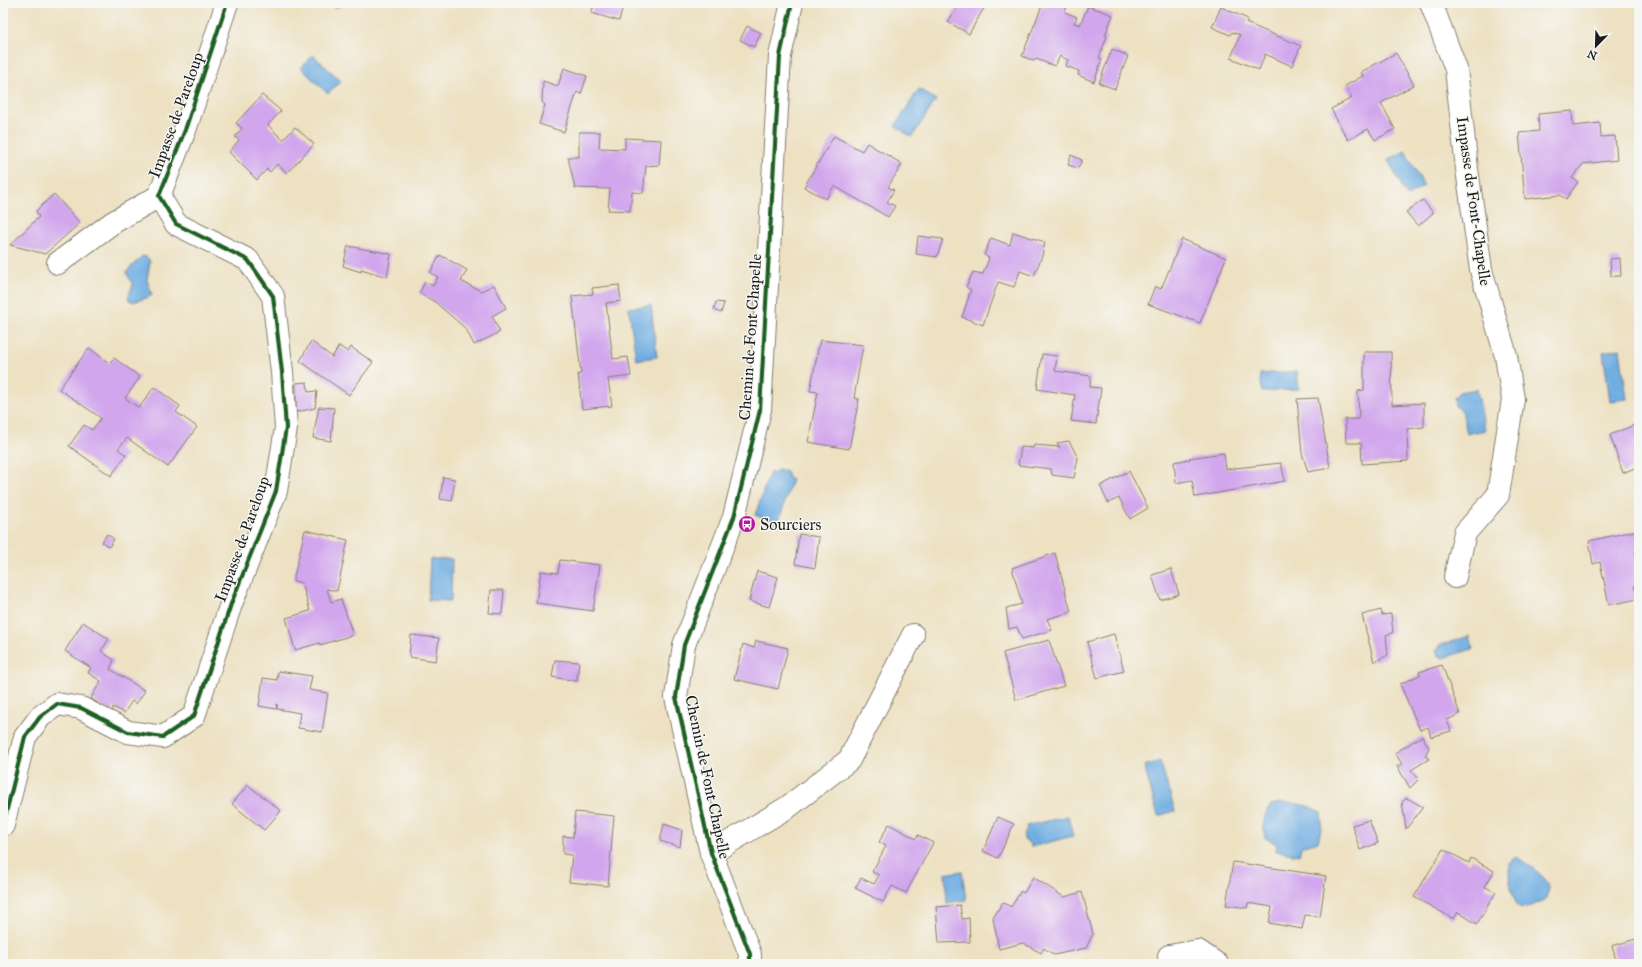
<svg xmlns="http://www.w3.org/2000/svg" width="1642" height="967" viewBox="0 0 1642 967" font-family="'IM FELL Great Primer',serif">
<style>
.water{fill:#6faee2;stroke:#46657f}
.building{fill:#d1a6ed}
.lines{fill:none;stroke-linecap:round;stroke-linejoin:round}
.minor-casing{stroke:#847e6f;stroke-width:24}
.minor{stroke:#fff;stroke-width:22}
.cycleway-casing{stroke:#f6f6f2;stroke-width:6}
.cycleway{stroke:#1b5e20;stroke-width:4}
.labels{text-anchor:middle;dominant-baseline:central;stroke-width:3;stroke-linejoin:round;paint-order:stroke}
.street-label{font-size:16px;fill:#1c1c1c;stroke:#f6f6f2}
.poi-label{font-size:16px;fill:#1c1c1c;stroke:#f6f6f2;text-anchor:start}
</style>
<rect width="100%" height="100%" fill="#f6f6f2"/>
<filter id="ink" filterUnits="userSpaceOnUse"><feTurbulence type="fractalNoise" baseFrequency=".025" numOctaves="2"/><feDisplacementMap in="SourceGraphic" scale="8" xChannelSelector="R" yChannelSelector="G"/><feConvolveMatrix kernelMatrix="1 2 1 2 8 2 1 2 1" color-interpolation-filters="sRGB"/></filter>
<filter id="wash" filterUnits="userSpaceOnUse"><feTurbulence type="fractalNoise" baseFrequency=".012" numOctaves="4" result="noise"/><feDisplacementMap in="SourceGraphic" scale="16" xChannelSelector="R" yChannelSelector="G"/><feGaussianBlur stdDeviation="0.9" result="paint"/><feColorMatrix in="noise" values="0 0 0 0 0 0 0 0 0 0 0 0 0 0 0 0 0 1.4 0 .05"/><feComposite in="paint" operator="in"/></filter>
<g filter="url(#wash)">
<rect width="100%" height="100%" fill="#ede1c2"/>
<!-- water -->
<g class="water">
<path d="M313,55L341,81L328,94L301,68Z"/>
<path d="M919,89L936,100L912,137L895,126Z"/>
<path d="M1405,151L1424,186L1407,196L1388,160Z"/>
<path d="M142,256L147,257L150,261L147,280L152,294L149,297L134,302L129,300L128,297L133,285L127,274V271Z"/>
<path d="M651,305L657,357L636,360L629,308Z"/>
<path d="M1620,349L1627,399L1610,401L1603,352Z"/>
<path d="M1297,371L1299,389L1262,392L1260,374Z"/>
<path d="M1477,389L1485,430L1467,434L1462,410L1455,406L1454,398L1459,392Z"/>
<path d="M777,470H784L787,471L788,478L792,480L778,523L755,515L770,472L774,474Z"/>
<path d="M430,559H452L451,601L428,600Z"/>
<path d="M1469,636L1473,649L1442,658L1441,656H1438L1436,650L1439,649L1438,646Z"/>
<path d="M1160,761L1175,811L1158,816L1144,766Z"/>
<path d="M1280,803C1296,803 1309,804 1321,813L1322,825L1318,842L1310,843L1301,847L1299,855L1276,851L1277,844L1265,838C1263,825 1263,815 1271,805Z"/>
<path d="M1068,816L1073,836L1031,847L1030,843L1025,841C1023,837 1023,834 1027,830L1026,826Z"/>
<path d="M1516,856C1524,863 1549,877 1549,888C1549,892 1546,896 1545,900L1527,908L1519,907C1510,896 1509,876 1509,863Z"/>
<path d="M962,871L966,900L947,903L945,874Z"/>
</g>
<g id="blocks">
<!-- building -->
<g class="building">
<path d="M331,3H345L337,9Z"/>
<path d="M595,3H624L619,21L591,13Z"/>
<path d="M960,3H987L969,34L948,22Z"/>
<path d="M1051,3H1058L1067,6L1065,12L1077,17L1074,23L1080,25L1088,6L1113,15L1105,35L1107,36L1099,58L1102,59L1094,82L1078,75L1079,71L1066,66L1068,60L1060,56L1055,66L1036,59L1034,61L1022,56L1041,8Z"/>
<path d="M1221,7L1248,19L1246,23L1301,46L1292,66L1265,54L1259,70L1231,58L1240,35L1232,32L1230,35L1212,27Z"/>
<path d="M747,26L761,33L754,47L740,40Z"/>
<path d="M1112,49L1128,56L1115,89L1099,83Z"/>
<path d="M1396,53L1414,85L1381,103L1395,129L1375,140L1368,129L1348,140L1331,109L1352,98L1345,86L1363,76L1361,72Z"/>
<path d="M564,68L587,76L581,94L577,92L564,132L539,124L545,105L542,102L543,81L558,86Z"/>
<path d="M262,95L281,111L268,125L283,140L295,127L314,144L287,173L277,164L270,172L267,169L257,180L229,152L239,140L235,137L242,128L236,123Z"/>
<path d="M1572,111L1573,126L1600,123L1601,137L1615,136L1617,160L1583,164L1572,178L1578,182L1566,199L1560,195L1525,199L1519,133L1539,131L1538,114Z"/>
<path d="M579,132H600L599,148L625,149V138L661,140L659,165L646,166L643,193L632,192L630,211L608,210L610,189L575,188L568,157H579Z"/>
<path d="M834,136L862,151L867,143L902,164L888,187L894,190L887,202L895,206L888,217L834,186L826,199L804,187Z"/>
<path d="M1071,155L1082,160L1078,168L1068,165Z"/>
<path d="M54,194L80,223L45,254L10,245L39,217L36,211Z"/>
<path d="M1423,200L1433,213L1418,226L1406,212Z"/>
<path d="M1013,232L1045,242L1042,256L1034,276L1020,271L1014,287L998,282L983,325L962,317L971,290L966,287L973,272L983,274L989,258L984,255L991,238L1010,245Z"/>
<path d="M918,236L943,239L937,257L916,254Z"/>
<path d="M1182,239L1226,258L1200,323L1148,304L1155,286L1161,289Z"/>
<path d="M348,246L391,254L387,277L361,269V272L343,266Z"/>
<path d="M440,255L467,270L461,281L481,291L494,285L506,308L492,316L500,332L474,345L466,329L435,302L419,293L425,282L433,286L438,277L430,273Z"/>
<path d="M1620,258L1621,276H1611L1610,259Z"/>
<path d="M619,285L621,301L606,303L613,359L628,357L631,376L608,379L612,406L582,409L578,374H581L572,296L593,294L592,288Z"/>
<path d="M716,302L724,303L721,313L714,310Z"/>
<path d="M820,340L863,345L854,398L859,399L849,449L808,442L818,392L810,391Z"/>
<path d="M311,341L332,357L339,346L348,352L351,347L373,362L349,395L300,361Z"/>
<path d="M89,348L109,363L114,358L140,377L125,398L139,408L154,387L180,406L176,412L197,427L168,467L127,438L118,449L126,455L111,476L69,446L84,425L92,430L101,418L59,389Z"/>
<path d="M1364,352H1391L1392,405L1424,403V427L1407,429L1408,461L1362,464L1361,443H1346L1345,419H1359L1358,391L1364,390Z"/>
<path d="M1042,354L1057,356L1055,371L1091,376L1090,387L1101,388L1096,424L1071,421L1075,395L1037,389Z"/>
<path d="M307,382L308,392L317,391L315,408L296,412V383Z"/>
<path d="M1318,398L1330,468L1308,472L1302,453L1297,399Z"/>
<path d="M319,407L334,408L331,441L313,438Z"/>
<path d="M1639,423V466L1623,473L1610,435Z"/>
<path d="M1069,441L1078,458L1074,478L1052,475L1051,469L1018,465L1021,447L1033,448L1034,445L1060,447L1057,443Z"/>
<path d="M1224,453L1226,469L1281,463L1285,481L1195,497L1192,480L1176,483L1174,462L1190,459L1189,458Z"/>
<path d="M1129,471L1148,508L1130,519L1119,498L1108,503L1100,486Z"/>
<path d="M443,477L455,479L452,501L440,499Z"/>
<path d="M305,530L348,540L337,591L327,589L331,602L341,599L353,635L320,645V643L295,650L286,618L310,611L302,583L293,581Z"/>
<path d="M1638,530L1639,552H1635L1639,572V585L1634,586L1638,599L1609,605L1600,562L1593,564L1589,541Z"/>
<path d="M107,534L114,539L109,547L102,542Z"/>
<path d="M799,534L819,537L815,568L795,564Z"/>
<path d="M1055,553L1071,612L1047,619L1052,630L1022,639L1017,627L1009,629L1006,608L1022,604L1012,568Z"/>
<path d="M560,560L600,565L593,611L536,603L541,571L558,573Z"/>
<path d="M1171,569L1179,594L1160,600L1152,575Z"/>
<path d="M757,571L778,577L769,607L749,601Z"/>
<path d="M491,590H504L502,614L489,613Z"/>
<path d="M1381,610L1382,615L1391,614L1393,633L1386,635L1388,655L1374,662L1362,615Z"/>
<path d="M83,622L109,639L101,651L114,660L110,669L145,691L136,704L132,701L124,713L113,707L112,714L91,698L101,681L88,673L91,668L65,651Z"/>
<path d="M1114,634L1124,671L1097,678L1087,642Z"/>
<path d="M411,635L439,638L436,661L409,657Z"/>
<path d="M1049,640L1064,686L1016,700L1003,653Z"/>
<path d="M756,641L788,648L778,689L734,679L743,644L754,648Z"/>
<path d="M555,660L579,662L577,681L552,677Z"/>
<path d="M1442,665L1460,714L1447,720L1451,731L1431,737L1428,727L1420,730L1400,684L1420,675L1419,672Z"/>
<path d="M278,671L312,676L309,690L328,693L322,732L298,728L300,713L277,709V704L276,709L259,706L263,678L277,680Z"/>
<path d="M1422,736L1429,748L1425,756L1429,759L1411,770L1419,779L1410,788L1397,766L1402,764L1395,753Z"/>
<path d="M248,785L281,811L264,830L232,804Z"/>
<path d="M1407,798L1423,807L1406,829L1402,802Z"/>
<path d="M575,812L614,816L608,886L569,882L572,855L563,854V836L573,837Z"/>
<path d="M998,817L1014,824L998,858L983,851Z"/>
<path d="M1369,820L1378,843L1360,850L1352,825Z"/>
<path d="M664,824L682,830L680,847L660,841Z"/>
<path d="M889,824L916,839L918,835L933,843L906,893L892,886L883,902L855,888L861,878L874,884L879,875L872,872L886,846L879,842Z"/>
<path d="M1443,849L1469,863L1471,858L1494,871L1485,887L1496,892L1477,924L1458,912L1454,919L1414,897Z"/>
<path d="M1233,862L1326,876L1320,917L1305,915L1302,929L1269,923L1272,907L1248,903L1247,908L1226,905Z"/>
<path d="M1033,877L1064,897L1082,892L1093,934L1086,948L1054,955L1044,948L1041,953L1023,943L999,949L993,918L1003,902L1011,907L1021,891L1024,893Z"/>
<path d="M960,905L962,919L969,918L970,942L939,943L936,907Z"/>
<path d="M1639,938V964H1617L1612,946Z"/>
<path d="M1130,960L1131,964H1111V963Z"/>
</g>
</g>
</g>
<g filter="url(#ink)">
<use href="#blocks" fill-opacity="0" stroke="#847e6f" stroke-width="1"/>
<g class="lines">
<!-- minor casing -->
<g class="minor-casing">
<g id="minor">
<path d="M1431,3L1456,69L1467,169L1481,270L1506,356L1513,399L1498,495L1465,533L1455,577"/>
<path d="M58,263L112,223L159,196"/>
<path d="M3,825L25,737L40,717L57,704L81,708L128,732L163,737L194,716L231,604L276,491L286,428L282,372L273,296L248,260L176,224L159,196L185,130L227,3"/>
<path d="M711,853L788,807L849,760L913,635"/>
<path d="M1169,956L1198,951L1217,964"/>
<path d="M750,964V954L711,853L676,697L684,645L734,517L760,410L780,56L792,3"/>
</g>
</g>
<!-- minor -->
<use href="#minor" class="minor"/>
<!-- cycleway casing -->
<g class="cycleway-casing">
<g id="cycleway">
<path d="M3,825L25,737L40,717L57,704L81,708L128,732L163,737L194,716L231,604L276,491L286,428L282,372L273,296L248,260L176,224L159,196L185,130L227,3"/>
<path d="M750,964V954L711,853L676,697L684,645L734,517L760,410L780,56L792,3"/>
</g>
</g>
<!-- cycleway -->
<use href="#cycleway" class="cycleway"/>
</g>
</g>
<!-- icons -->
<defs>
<g id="bus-disc" transform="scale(0.9)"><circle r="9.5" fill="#b5179e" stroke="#f6f6f2"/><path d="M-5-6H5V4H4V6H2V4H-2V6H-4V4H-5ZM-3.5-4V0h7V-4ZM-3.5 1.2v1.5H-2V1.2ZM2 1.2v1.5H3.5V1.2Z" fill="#fff"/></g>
</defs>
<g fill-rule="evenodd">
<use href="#bus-disc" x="747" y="524"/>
</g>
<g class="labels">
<!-- street labels -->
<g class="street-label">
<text transform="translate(176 115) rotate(-70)">Impasse de Pareloup</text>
<text transform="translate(1474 201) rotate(82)">Impasse de Font-Chapelle</text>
<text transform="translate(750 337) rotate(-86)">Chemin de Font Chapelle</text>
<text transform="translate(242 539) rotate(-70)">Impasse de Pareloup</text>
<text transform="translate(708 777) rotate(78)">Chemin de Font Chapelle</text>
</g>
<!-- poi labels -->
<g class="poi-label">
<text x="760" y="524">Sourciers</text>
</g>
</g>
<!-- margin -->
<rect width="1642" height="967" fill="none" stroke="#f6f6f2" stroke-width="16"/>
<!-- north arrow -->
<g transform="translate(1596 46) rotate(203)" stroke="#f6f6f2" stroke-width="3" paint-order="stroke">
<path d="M0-3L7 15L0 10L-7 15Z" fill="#1c1c1c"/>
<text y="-6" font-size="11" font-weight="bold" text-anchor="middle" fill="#1c1c1c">N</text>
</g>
</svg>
